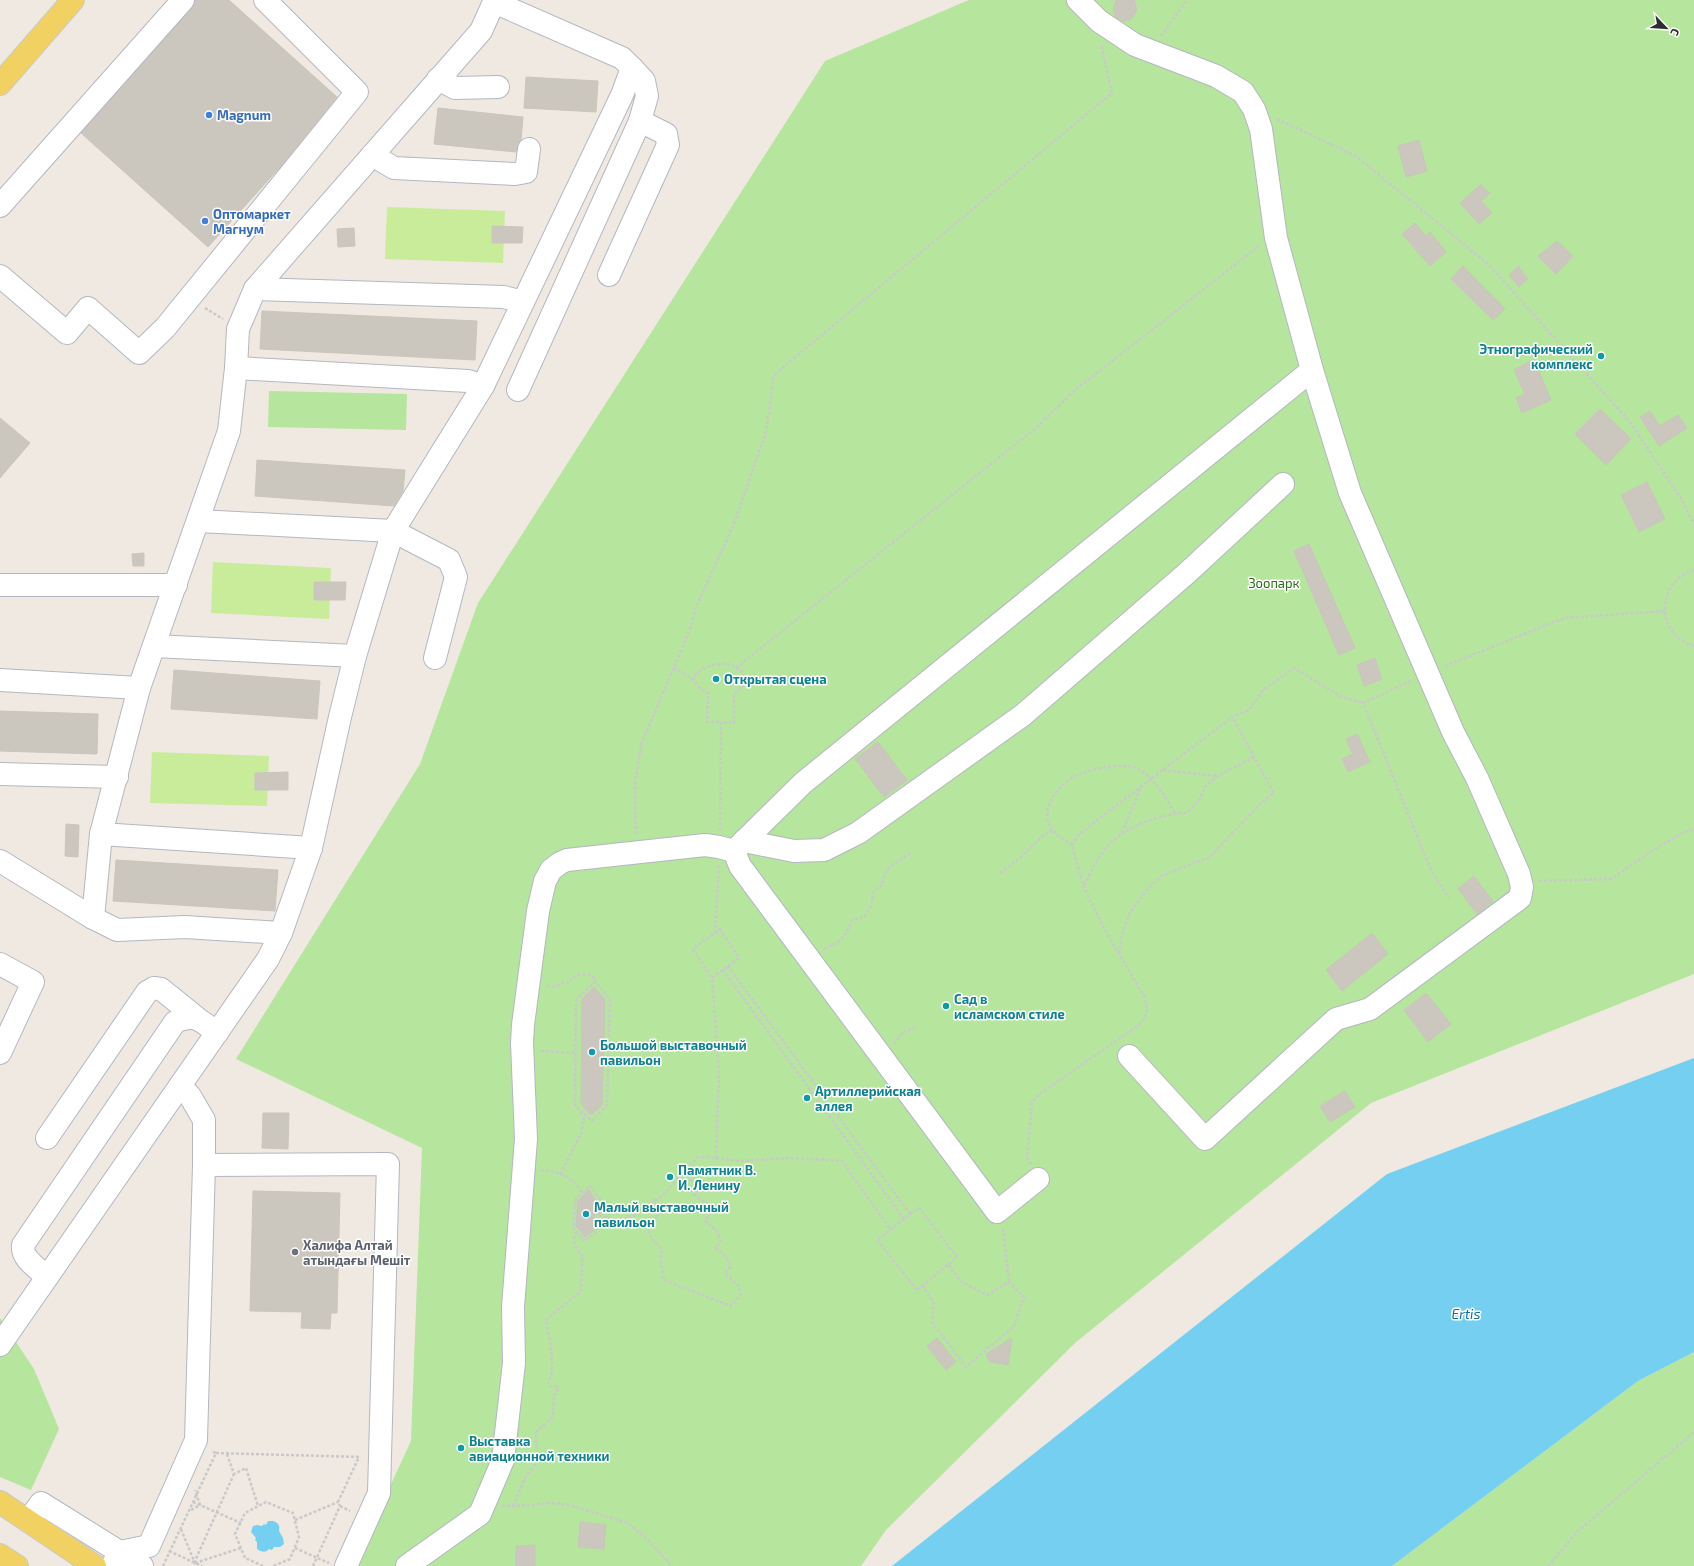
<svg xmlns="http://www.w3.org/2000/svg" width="1694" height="1566" viewBox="0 0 1694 1566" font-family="'Exo 2',sans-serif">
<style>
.green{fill:#b6e59e}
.pitch{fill:#c9ec9a}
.water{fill:#75cff0}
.building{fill:#cbc7bf;stroke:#cbc5ba}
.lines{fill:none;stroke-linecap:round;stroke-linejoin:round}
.minor-casing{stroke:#b4b7c1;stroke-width:24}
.major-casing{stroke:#c9c9c9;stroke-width:24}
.path{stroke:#c9c9c9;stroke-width:2.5;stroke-dasharray:3 2;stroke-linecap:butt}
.minor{stroke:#fff;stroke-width:22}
.major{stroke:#f2d163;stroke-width:22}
.shop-dot{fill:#3f7fe0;stroke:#fff;stroke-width:1.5}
.culture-dot{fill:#0f9aa8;stroke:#fff;stroke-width:1.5}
.worship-dot{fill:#6b7280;stroke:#fff;stroke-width:1.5}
.labels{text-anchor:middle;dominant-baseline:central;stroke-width:3;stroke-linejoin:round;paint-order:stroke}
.shop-label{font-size:13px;font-weight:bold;fill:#366cbe;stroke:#fff;text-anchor:start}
.culture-label{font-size:13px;font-weight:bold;fill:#0d838f;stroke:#fff;text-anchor:start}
.park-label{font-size:13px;fill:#2c6e1b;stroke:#fff}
.worship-label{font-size:13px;font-weight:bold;fill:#5b616d;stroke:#fff;text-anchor:start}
.water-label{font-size:14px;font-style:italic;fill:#0d6fa3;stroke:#fff}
</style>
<rect width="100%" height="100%" fill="#efe9e1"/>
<!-- green -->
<g class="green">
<path d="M969,0H1694V974L1371,1103L1075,1343L886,1530L861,1566H353L411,1441L422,1148L236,1059L420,764L478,603L825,61Z"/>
<path d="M269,391L407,394L406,430L268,427Z"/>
<path d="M0,1318L34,1369L59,1429L31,1490L0,1477Z"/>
<path d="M1694,1352V1566H1392L1638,1381Z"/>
</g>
<!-- pitch -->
<g class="pitch">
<path d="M387,207L505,211L503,263L385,259Z"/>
<path d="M213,562L331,568L329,619L211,613Z"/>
<path d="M152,752L269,756L267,806L150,803Z"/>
</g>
<!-- water -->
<g class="water">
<path d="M1694,1058V1352L1638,1381L1392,1566H892L1387,1174Z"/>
<path d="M268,1521H273C279,1523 280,1526 279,1531L283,1538L284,1544L280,1547H274L272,1550L269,1549C266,1553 261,1552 257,1549V1542L255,1540L256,1538L251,1532L253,1526L257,1525L262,1526L264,1524L266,1525Z"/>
</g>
<!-- building -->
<g class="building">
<path d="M195,0H229L337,97L280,167L208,247L81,133L192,8Z"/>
<path d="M1116,0H1134L1137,10L1133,17L1130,20L1123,21L1116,17L1113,10Z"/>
<path d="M526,77L598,81L596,112L524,108Z"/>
<path d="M438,108L523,117L521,140L517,147L516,152L434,144Z"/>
<path d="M1419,140L1427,171L1406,177L1398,146Z"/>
<path d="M1481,184L1490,193L1481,201L1492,213L1479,224L1460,203Z"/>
<path d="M1415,223L1426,236L1430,232L1446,252L1430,266L1402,234Z"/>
<path d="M492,226L523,227L522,243H492Z"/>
<path d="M354,228L355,246L338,247L337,229Z"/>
<path d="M1557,241L1573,256L1556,274L1538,256Z"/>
<path d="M1463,266L1505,309L1493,320L1451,279Z"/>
<path d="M1518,266L1528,279L1519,287L1509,275Z"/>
<path d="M262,311L477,321L475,360L260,349Z"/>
<path d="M1534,359L1551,400L1522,413L1516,398L1525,394L1514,370Z"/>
<path d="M1600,409L1631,439L1606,465L1575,434Z"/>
<path d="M1650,411L1660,426L1678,415L1687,428L1659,446L1640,417Z"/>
<path d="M0,418L30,443L0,478Z"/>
<path d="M257,460L405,470L403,491L394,506L255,496Z"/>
<path d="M1647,482L1665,519L1639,532L1621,495Z"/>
<path d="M1309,544L1355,648L1339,655L1294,551Z"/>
<path d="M144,553V566H133L132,554Z"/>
<path d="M314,582H346L345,600H314Z"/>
<path d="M1375,658L1382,679L1364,686L1357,665Z"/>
<path d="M174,670L320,681L317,719L171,709Z"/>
<path d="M0,711L98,714L97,754L0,751Z"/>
<path d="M1357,734L1370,762L1348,772L1342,759L1353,754L1346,739Z"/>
<path d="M878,742L907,780L884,797L855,759Z"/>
<path d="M288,772V790H255V773Z"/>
<path d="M66,824L79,825L78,857L65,856Z"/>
<path d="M116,860L278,870L275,911L113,901Z"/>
<path d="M1474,876L1493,901L1477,914L1458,889Z"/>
<path d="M1372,933L1388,954L1342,991L1326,970Z"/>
<path d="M594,987L605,999L602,1105L591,1115L581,1104L582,999Z"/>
<path d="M1426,993L1451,1024L1428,1042L1404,1010Z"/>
<path d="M1345,1091L1355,1107L1330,1122L1320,1106Z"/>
<path d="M263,1113H289L288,1149L262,1148Z"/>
<path d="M589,1190L596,1201L594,1230L585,1237L576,1226L578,1201Z"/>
<path d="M253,1191L340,1193L337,1313H331L330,1329L301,1328L302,1312L250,1311Z"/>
<path d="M937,1338L956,1362L946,1370L927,1346Z"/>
<path d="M1012,1338L1008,1365L990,1362L986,1354Z"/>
<path d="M580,1522L606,1525L604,1549L578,1547Z"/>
<path d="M535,1545V1566H516V1546Z"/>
</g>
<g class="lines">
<!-- minor casing -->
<g class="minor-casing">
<g id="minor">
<path d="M1078,0L1099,21L1135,45L1216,76L1243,92L1254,109L1261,129L1276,238L1312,370L1350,493L1453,732L1477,778L1519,874L1522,887L1520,898L1370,1009L1336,1019L1205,1139L1129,1056"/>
<path d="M438,79L455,88L498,87"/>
<path d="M372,155L394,168L515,174L526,172L529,149"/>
<path d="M0,206L183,0"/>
<path d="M609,275L668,145L666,134L640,121"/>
<path d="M0,276L67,333L88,308L139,353L165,328L357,92L265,0"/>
<path d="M255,289L504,297L523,302"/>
<path d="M236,368L468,381L483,386"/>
<path d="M518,390L640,121L647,96L644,81L632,68"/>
<path d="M199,521L393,531L449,560L456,577L435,658"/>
<path d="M0,585H176"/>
<path d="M154,646L355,656"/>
<path d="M0,680L139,688"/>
<path d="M0,774L117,777"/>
<path d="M101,834L311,848"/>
<path d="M744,841L794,851L824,850L858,833L1023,715L1187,573L1283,484"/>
<path d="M734,851L740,866L997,1212L1038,1179"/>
<path d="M0,861L93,918L117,930L185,927L281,933"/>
<path d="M93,918L101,834L139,688L229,431L236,368L238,329L255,289L481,31L494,2V0"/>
<path d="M0,964L33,982L0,1053"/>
<path d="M180,1086L190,1096L204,1120V1165"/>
<path d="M47,1138L147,992L154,988L161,989L197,1018"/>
<path d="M47,1277C38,1268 21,1259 23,1245L175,1022C196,1013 200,1020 217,1033"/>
<path d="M0,1345L268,959L281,933L311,848L340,717L355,656L393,531L483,386L622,95L632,68L622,58L494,2"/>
<path d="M28,1521L41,1503L142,1566"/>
<path d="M112,1566L120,1552L149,1546L196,1440L204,1165L388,1164L379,1493L346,1566"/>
<path d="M407,1566L480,1514L503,1460L514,1363L513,1307L526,1139L522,1043L523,1025L538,911L545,881L551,870L560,863L567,860L705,845L719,847L734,851L803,783L1312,370"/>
</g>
</g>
<!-- major casing -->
<g class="major-casing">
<g id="major">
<path d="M0,84L73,0"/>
<path d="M0,1502L95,1566"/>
<path d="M0,1555L17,1566"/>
</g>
</g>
<!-- path -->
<g class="path">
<path d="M1111,0L1113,1"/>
<path d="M1161,36L1187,0"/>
<path d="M1277,119L1356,156L1489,265L1630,422L1682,500L1694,525"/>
<path d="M205,308L223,319"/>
<path d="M1694,570C1655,582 1655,635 1694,646"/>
<path d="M1445,666L1564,618L1665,611"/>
<path d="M674,668L694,680"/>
<path d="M736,668L1037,427L1075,390L1259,246"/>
<path d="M1411,681L1363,703L1432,872L1449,898"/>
<path d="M1163,770L1217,776"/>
<path d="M720,830L721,722H707L708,693C700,689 693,685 695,675C709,663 729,658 743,673V686L734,694V723L721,722"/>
<path d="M1122,833L1141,787"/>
<path d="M637,834L635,821V783L641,745L691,627L696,607L733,526L766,432L774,375L1112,93L1101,45"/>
<path d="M1072,845C1063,839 1051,833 1048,822C1043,805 1060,785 1073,777C1086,770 1123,762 1136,768C1155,777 1164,796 1175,813"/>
<path d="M1000,873L1019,859L1042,836L1053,830"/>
<path d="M1539,881L1611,879L1652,851L1684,832L1694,829"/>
<path d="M1084,885C1090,875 1095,863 1102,853C1118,828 1160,814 1188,812L1199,800L1206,786L1218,776L1254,757"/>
<path d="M720,929L739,958L712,978L693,949Z"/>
<path d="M715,933L719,865"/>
<path d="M824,949C843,941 844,939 852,920L865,916L871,905L874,890L881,886L887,869L912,852"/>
<path d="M1119,954L1122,935L1129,914L1145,892L1161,876L1188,865L1209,858L1260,804L1274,793L1232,717"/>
<path d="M728,966L910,1214L877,1240L917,1290L957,1257L919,1208L910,1214"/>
<path d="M723,970L904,1219"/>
<path d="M547,986L555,987L564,982L568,983C570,981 571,979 573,978C579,972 589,974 595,978V982L610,999L607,1105L592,1121L575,1105L576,1000L595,982"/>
<path d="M894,1044L902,1033L915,1027"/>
<path d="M541,1051L576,1053"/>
<path d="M716,1158L739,1161L789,1158L842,1161L890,1229"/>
<path d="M1031,1164L1027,1157L1032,1102L1037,1096L1139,1025C1148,1016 1148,1008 1144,996L1105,930L1083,886L1072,845L1079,834L1232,717L1249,710L1264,689L1294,668L1340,696L1363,703"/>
<path d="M541,1170C556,1170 574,1178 582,1192"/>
<path d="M683,1173L699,1186L694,1194L707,1204L710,1213L705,1221L717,1231L721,1241L716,1248L727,1258L731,1266L725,1274L738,1285L741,1294L731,1306L664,1280L661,1264L662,1250L651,1238L649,1232L658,1215L655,1200L662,1196L698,1157L716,1158L719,1073L712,978"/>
<path d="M560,1174L581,1134L584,1121L581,1112"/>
<path d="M599,1215L600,1199L590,1186L576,1199L573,1228L585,1241L597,1231L599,1215C625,1224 635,1218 654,1200"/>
<path d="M1003,1229L1009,1282"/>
<path d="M922,1285L934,1303L932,1322L966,1367L1014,1326L1024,1297L1009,1282L987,1295L960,1281L948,1264"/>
<path d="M216,1453L361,1457"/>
<path d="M227,1454L234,1474L246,1468L258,1506"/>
<path d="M193,1502L241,1523"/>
<path d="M340,1506L350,1511"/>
<path d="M502,1506H518L551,1503L569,1505L628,1523L650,1542L672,1566"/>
<path d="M513,1506L526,1476L537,1462L536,1432L553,1417L554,1395L557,1392L558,1387L550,1386L548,1383C557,1365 549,1339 546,1320L581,1291L582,1255C575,1249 571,1240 577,1232"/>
<path d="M191,1510L200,1505L195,1490"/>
<path d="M295,1520L338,1502"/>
<path d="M181,1529L196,1566"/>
<path d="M295,1548L329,1563"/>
<path d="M169,1551L202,1566"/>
<path d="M194,1563L234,1474"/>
<path d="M195,1563L241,1548"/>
<path d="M163,1566L216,1453L211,1451"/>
<path d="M263,1566L245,1558L235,1534L245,1513L266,1502L293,1513L299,1537L290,1559L273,1566"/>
<path d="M313,1566L340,1506L338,1502L359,1457"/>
<path d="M1548,1566L1576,1533L1694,1432"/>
</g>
<!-- minor -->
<use href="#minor" class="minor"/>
<!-- major -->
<use href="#major" class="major"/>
</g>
<!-- markers -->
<g class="shop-dot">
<circle cx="209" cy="115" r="4"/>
<circle cx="205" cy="221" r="4"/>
</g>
<g class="culture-dot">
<circle cx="1601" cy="356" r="4"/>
<circle cx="716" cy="679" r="4"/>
<circle cx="946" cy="1006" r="4"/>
<circle cx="592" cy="1052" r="4"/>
<circle cx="807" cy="1098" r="4"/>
<circle cx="670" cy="1177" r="4"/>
<circle cx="586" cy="1214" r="4"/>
<circle cx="461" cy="1448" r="4"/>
</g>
<circle class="worship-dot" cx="295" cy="1252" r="4"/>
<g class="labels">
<!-- shop labels -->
<g class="shop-label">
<text x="217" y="115">Magnum</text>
<text x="213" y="214">Оптомаркет<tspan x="213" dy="15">Магнум</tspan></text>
</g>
<!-- culture labels -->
<g class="culture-label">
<text x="1593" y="349" text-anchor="end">Этнографический<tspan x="1593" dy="15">комплекс</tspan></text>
<text x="724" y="679">Открытая сцена</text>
<text x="954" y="999">Сад в<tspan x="954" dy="15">исламском стиле</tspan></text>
<text x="600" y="1045">Большой выставочный<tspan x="600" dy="15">павильон</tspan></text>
<text x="815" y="1091">Артиллерийская<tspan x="815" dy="15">аллея</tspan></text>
<text x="678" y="1170">Памятник В.<tspan x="678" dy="15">И. Ленину</tspan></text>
<text x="594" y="1207">Малый выставочный<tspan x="594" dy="15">павильон</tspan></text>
<text x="469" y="1441">Выставка<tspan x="469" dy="15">авиационной техники</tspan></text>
</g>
<!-- park labels -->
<g class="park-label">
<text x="1274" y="583">Зоопарк</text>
</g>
<!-- worship labels -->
<g class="worship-label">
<text x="303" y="1245">Халифа Алтай<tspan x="303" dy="15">атындағы Мешіт</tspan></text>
</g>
<!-- water labels -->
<g class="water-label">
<text x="1466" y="1313">Ertis</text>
</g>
</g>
<!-- north arrow -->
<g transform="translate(1666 28) rotate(115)" stroke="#ffffff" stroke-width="3" paint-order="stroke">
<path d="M0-3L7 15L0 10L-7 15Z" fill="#2e2e2e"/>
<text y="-6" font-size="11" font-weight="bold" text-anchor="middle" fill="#2e2e2e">С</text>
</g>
</svg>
